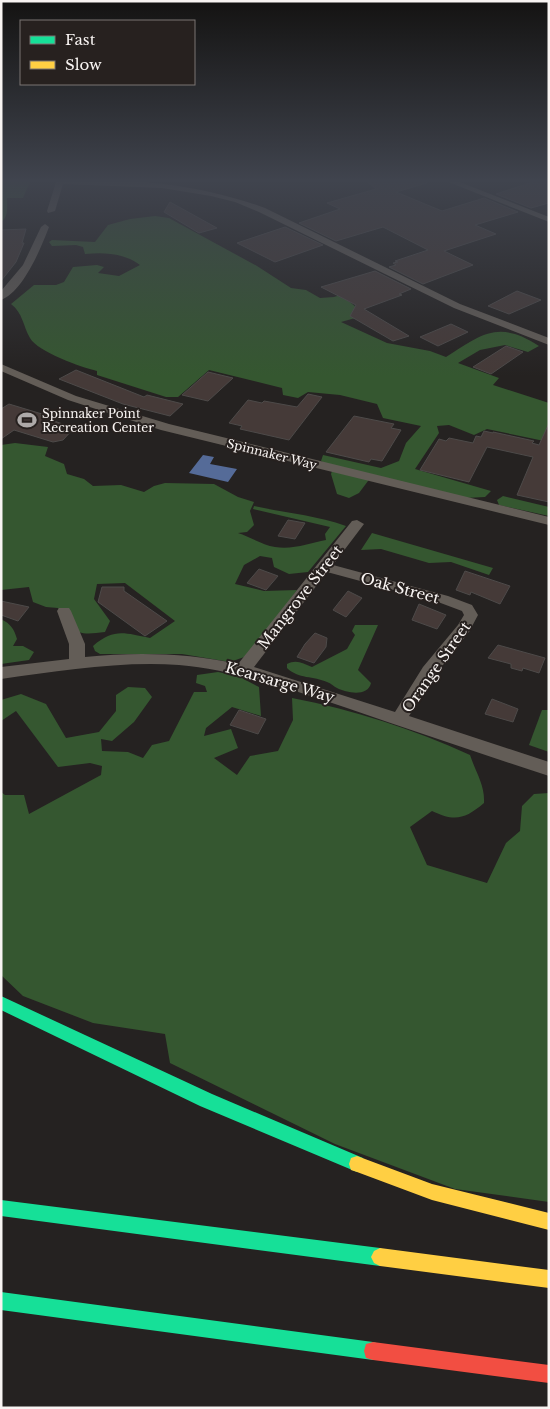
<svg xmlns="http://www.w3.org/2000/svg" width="550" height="1409" viewBox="0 0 550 1409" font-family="'Libre Baskerville',serif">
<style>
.forest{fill:#355730}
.water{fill:#556b98}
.building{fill:#453a38;stroke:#4d4a49}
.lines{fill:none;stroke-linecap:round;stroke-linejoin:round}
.street{fill:#635d57;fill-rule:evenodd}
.fast{fill:#16e098;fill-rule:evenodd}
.slow{fill:#ffcf43;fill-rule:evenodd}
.jam{fill:#f24e42;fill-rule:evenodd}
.labels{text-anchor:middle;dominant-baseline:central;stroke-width:4;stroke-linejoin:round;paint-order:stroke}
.far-poi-label{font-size:12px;fill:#f8f4f2;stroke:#27211f;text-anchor:start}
.far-street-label{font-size:12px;fill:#f8f4f2;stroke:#27211f}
.street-label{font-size:15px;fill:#f8f4f2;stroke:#27211f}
</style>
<rect width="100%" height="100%" fill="#252221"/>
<!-- forest -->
<g class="forest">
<path d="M1,179H26L30,182L23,198H7C7,206 9,217 1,222Z"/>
<path d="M155,216L169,218L178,223L257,266L291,288L306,290L320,298L334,297L387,281L346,299L366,315L341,322L387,343L430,351L446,357C481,335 498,319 539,346L528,352L505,345L480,350L458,363L499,378L493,385L549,403V442L487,429L474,435L449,425L437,426L439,433L415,469L491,491L485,497L465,498L371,477L359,493L349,498L337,494L331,474L333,468L321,461L323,455L381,468L399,461L406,443L421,426L383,418L377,404L340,395L308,392L298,398L283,395L282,388L209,370L178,397H166L97,375V371C81,367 38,352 30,338C23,326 23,313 11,304L34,285H56L64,282L73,267L97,265L104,267L98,273L119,276L140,265C124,253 104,252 85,254L83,247L76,245L52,246L49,242L52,240L95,242L108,225L130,219Z"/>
<path d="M15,443L48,447L45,456L64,464L67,474L84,479L93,486L121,485L144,492L154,486L165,483L214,484L238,497L254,502L250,511L254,525L247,532L238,533C250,537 263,545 275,547C293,550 310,543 326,540L325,534L330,527L253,509L254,506C285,513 315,515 346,526L308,572L289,574L274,567L272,558L260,556L244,565L235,584L264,591L297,590L250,655L230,662L182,654H100L95,651L93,646C114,628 124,633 150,638L175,621L125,583L97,584L94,599L110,621L105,632C77,636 71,633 58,608L46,607L33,602L29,587L1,590V445Z"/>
<path d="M503,496L549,507V516L499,505L497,500Z"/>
<path d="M372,533L493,568L489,575L451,562L429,563L381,549L361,550Z"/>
<path d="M1,619C11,624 14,629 17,639L13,646H23L34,652L29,660L1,664Z"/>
<path d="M355,625H378L358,670L371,683C368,697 347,693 337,688C334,687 331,683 327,682C314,676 298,679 287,668V664C296,659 303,663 312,667L347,649L355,635L352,631Z"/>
<path d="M218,672L238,676L259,687L261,716L232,707L206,728L204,736L231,729L238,748L214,758L237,775L250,756L278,751L293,720L292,698C354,710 413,729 470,755C476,773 485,785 484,803C465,819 455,822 432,811L410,827L427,865L487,883L506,843L520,831L522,806L534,794L549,793V1202L455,1189L335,1144L170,1063L165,1034L93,1023L23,996L1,975V792L5,795H24L29,814L101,775L102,766L90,763L58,767L16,711L1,721V700L21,694L46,704L66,738L99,732L116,711V695L128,687L145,688L152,697L134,722L112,741L101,739L102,751L128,752L143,758L152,745L169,741L194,692H207L205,686L196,683L197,675Z"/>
<path d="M542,710H549V752L529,745Z"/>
</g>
<!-- water -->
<path class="water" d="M203,455L214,457L210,464L237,469L228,482L189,473Z"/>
<!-- building -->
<g class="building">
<path d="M364,179H427V183L396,192L442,211L484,198L518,212L475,225L496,234L444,251L473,265L423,284L389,267L396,265L393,263L398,262L395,261L428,250L383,227L336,241L299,223L340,209L327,203L376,189Z"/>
<path d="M539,180L549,184V203L531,208L496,194Z"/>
<path d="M170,202L217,228L199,233L164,212Z"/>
<path d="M285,227L323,245L275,262L237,243Z"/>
<path d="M26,229L22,243H24L16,262L1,281V230Z"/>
<path d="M375,271L411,289L399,294L402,295L364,309L409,336L393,341L350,316L356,305L321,287Z"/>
<path d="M517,291L541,300L509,314L488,306Z"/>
<path d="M451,324L468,332L438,346L420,337Z"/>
<path d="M506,346L523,352L491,374L473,367Z"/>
<path d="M76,370L144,397L147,395L183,404L170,416L123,404L59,379Z"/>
<path d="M208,372L233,378L208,401L182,395Z"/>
<path d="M308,394L322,397L289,440L240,429L242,426L229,423L248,400L262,403L264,401L297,407Z"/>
<path d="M9,404L42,414L40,416L74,428L63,440L53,442L14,430L1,439V409Z"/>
<path d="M354,416L394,424L391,428L401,430L382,461L371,459L369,462L326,452Z"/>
<path d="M549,423V502L517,495L533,457L487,447L469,482L420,470L439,439L446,441L449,438L473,443L476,436L481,437L484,431L493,433V432L534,441L532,443L539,445Z"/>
<path d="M288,520L305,523L295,539L278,536Z"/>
<path d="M259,569L278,576L266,590L247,583Z"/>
<path d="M465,571L510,586L500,604L471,592L470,595L456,590Z"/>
<path d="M102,587H124V591L167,621L145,636L98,602Z"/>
<path d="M348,591L362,598L346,617L333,610Z"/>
<path d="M1,601L29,607L18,621L1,615Z"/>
<path d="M419,604L446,615L437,629L412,620Z"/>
<path d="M315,633L327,638L326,647L314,663L297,657L305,644Z"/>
<path d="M498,645L545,658L539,673L523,668L522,671L511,668V664L488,658Z"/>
<path d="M492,699L518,709L513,722L485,714Z"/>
<path d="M239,710L266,719L258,734L230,725Z"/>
</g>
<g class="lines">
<!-- street -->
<g class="street">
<path d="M57,179C127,178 198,183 265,208L460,304L549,338V345L454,308L259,212L235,202L211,196L162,188L63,184L55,211L48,213L47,211Z"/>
<path d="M441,179H452L549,217V222Z"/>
<path d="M45,224L49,227C41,248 23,292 1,300V291L23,265L41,227Z"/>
<path d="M1,364L76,396L169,424L549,517V525L161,430L68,400L1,371Z"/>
<path d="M357,520L364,524L333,565L448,596L472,605L478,615L469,632L435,675L409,716L549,762V776C481,754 414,731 347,708C292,690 237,670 179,665C119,661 60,671 1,679V667L69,659V644L57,611L59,608H69L71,611L85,644V657C137,652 187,653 238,664L352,521ZM327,572L438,602L462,611L464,615L458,625L423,667L395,712L254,667Z"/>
</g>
<!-- fast -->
<g class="fast">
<path d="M1,996L212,1094L363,1158L365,1164L363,1170L357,1172L200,1106L1,1010Z"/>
<path d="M1,1200L380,1248L386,1251L389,1257L386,1263L380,1266L1,1216Z"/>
<path d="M1,1292L373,1342L380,1344L382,1351L380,1358L373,1360L1,1310Z"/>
</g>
<!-- slow -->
<g class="slow">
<path d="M357,1156L432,1184L549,1213V1230L432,1200L357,1172L351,1170L349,1164L351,1158Z"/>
<path d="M380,1248L549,1270V1288L380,1266L374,1263L371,1257L374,1251Z"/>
</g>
<!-- jam -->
<path class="jam" d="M373,1342L549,1365V1383L373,1360L366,1358L364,1351L366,1344Z"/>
</g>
<!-- sky -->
<linearGradient id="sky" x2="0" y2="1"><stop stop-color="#141312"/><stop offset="0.48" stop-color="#40444e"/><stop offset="1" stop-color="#40444e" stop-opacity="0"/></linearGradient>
<rect width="550" height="376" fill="url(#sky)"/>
<!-- icons -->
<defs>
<g id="stadium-bare" transform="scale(1.5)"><path d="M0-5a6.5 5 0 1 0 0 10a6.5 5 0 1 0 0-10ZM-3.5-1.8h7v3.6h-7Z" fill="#aeaaa9" stroke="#27211f" stroke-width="2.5" paint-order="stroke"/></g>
</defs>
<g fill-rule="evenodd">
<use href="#stadium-bare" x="27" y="420"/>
</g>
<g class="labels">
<!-- far-poi labels -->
<g class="far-poi-label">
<text x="42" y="413">Spinnaker Point<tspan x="42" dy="14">Recreation Center</tspan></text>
</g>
<!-- far-street labels -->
<g class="far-street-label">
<text transform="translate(272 454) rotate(14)">Spinnaker Way</text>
</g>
<!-- street labels -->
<g class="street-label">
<text transform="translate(400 588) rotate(15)">Oak Street</text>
<text transform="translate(300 597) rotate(-52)">Mangrove Street</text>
<text transform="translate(436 667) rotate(-55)">Orange Street</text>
<text transform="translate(280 682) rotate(16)">Kearsarge Way</text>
</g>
</g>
<!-- border -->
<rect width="550" height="1409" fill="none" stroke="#f8f4f2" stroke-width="5"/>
<!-- legend -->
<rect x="20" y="20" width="175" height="65" fill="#27211f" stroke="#7b7573"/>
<rect x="30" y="36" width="25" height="8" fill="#16e098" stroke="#7b7573"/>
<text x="65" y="45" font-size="15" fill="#f8f4f2">Fast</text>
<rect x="30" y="61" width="25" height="8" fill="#ffcf43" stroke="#7b7573"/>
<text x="65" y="70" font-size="15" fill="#f8f4f2">Slow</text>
</svg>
